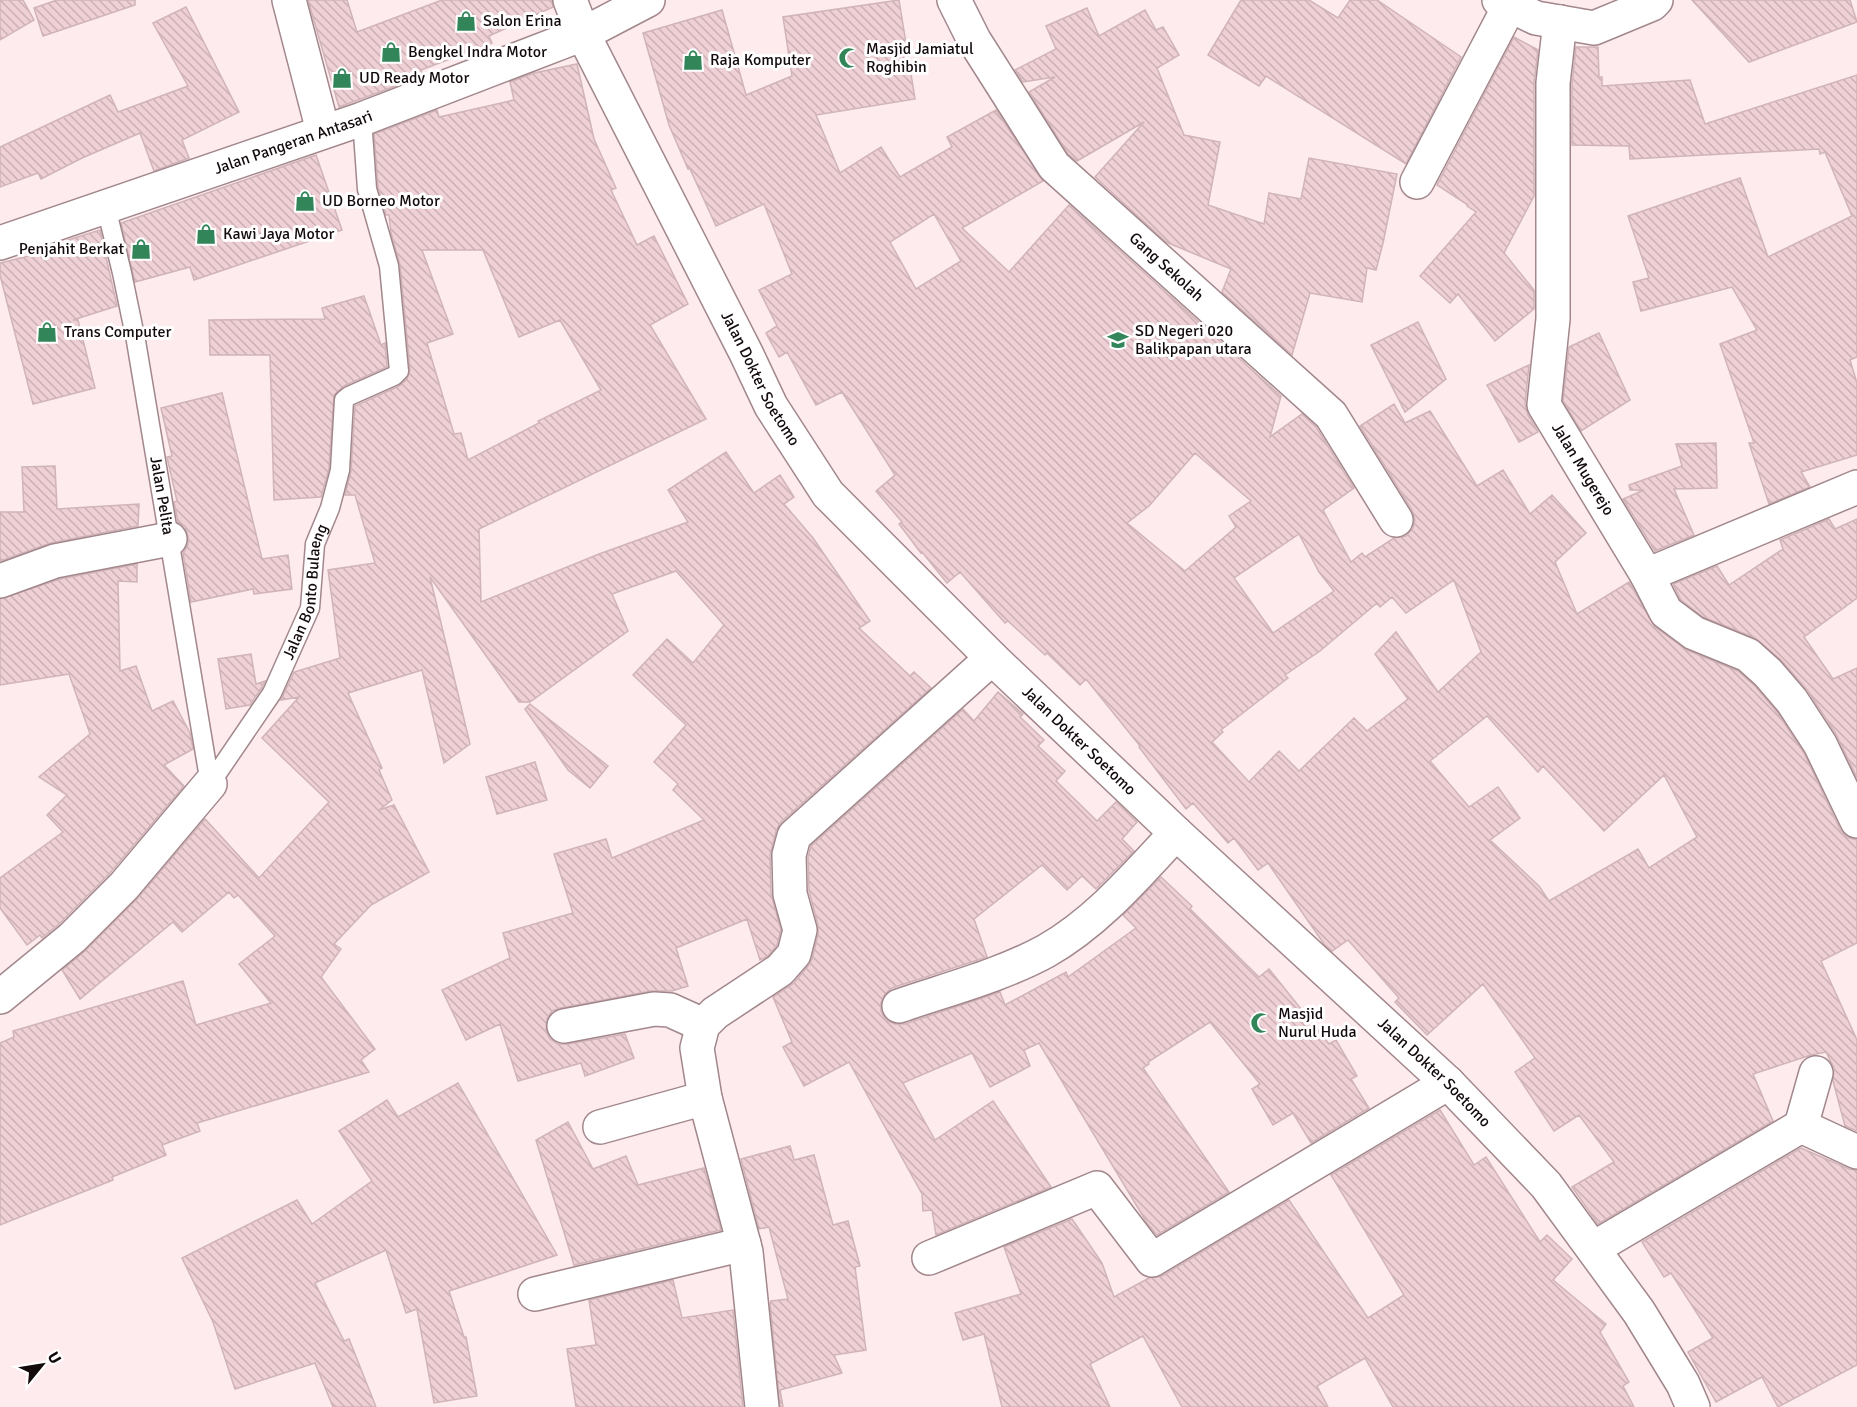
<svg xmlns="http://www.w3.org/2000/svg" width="1857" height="1407" viewBox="0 0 1857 1407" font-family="Signika,sans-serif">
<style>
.building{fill:url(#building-back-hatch);stroke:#d0b4b8;stroke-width:1.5;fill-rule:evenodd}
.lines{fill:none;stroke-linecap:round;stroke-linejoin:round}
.service-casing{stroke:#a2878c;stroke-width:21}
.minor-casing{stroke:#a2878c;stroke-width:36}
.tertiary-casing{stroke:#a2878c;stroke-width:36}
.service{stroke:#fff;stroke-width:18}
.minor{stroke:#fff;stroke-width:33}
.tertiary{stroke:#fff;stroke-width:33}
.labels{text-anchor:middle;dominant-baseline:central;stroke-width:6;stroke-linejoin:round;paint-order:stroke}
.poi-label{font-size:16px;fill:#130a0c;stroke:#fff;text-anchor:start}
.street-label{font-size:16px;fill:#130a0c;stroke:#fff}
</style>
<defs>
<pattern id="building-back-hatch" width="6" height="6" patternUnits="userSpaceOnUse" patternTransform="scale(1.5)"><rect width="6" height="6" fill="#eed0d5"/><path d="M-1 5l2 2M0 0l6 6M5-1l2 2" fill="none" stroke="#cbb1b6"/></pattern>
</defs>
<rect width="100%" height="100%" fill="#fdebee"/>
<!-- building -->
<g class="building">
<path d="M0,0H23L34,20L0,40Z"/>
<path d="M57,0H135V5L43,36L34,8Z"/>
<path d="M308,0H347L357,32L442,0H552L553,7L489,36L492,43L421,70L423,76L339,107Z"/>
<path d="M899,0L915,99L816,115L840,173L881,147L900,177L952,147L947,137L996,110L1043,181L962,228L1009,272L1069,205L1281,396L1270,437L1302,414L1316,427L1354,488L1323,510L1351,562L1362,553L1365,557L1394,538L1406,536L1413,528L1415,520L1412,510L1360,426L1394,404L1405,423L1430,411L1477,486L1503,470L1530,514L1552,495L1586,533L1555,562L1577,614L1629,582L1655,627L1687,650L1738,671L1755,686L1777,712L1804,753L1840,829L1847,837L1857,840V943L1821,961L1857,1040V1131L1845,1126L1833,1081L1834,1068L1826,1052L1811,1055L1753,1074L1773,1121L1598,1224L1572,1187L1614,1162L1579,1115L1554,1131L1515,1072L1535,1058L1483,984L1427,1035L1395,1002L1399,998L1348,940L1332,951L1324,944L1268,863L1258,870L1234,838L1228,843L1193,803L1186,809L1139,747L1140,746L1086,679L1080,685L1047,653L1045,655L1008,621L1005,623L960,572L947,583L922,552L921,553L899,524L902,522L876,491L895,475L842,392L816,405L787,352L779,357L766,333L777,326L759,290L792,274L764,204L716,226L690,169H688L669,125L643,33L722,10L746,95L792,76L783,17ZM934,214L961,261L916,289L890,242ZM1195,453L1251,501L1229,516L1236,527L1185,571L1127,523L1149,506ZM1299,534L1319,572L1334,591L1273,633L1234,578ZM1454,580L1481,652L1438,692L1396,632L1375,654L1408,699L1367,731L1354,718L1299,771L1279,751L1249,782L1212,742L1223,732L1221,730L1288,678L1285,675L1320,651L1377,603L1380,607L1392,597L1406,613ZM1487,716L1538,772L1543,766L1604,831L1664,775L1697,837L1649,868L1638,849L1549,901L1539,886L1490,840L1520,818L1498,787L1469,807L1430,761Z"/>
<path d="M1241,0H1309L1338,18L1350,0H1377L1461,57L1406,164L1266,76L1259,86L1208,55Z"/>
<path d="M1692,0H1850L1857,22L1749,62Z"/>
<path d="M186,7L239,112L182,140L189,158L154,171L140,133L82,158L41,179L38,173L0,187V147L110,95L118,112L188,86L153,23Z"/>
<path d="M1087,8L1099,36L1145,10L1156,30L1163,27L1179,55L1157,68L1184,135L1220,142L1208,205L1264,224L1269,193L1301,199L1309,158L1397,174L1383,243L1376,270L1367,268L1362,302L1310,293L1292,355L1222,292L1231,269L1166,242L1095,177L1144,122L1077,161L1068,154L1029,92L1055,77L1023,82L1015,70L1056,49L1046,26Z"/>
<path d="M1514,37L1538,50L1534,83V196L1504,253L1534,290V309L1495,341L1458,294L1450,303L1420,276L1476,212L1467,206L1468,205L1437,185Z"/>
<path d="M1576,47H1598L1599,77H1602V86L1690,80L1705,124L1857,75V357L1850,360L1857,383V455L1801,472L1810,487L1769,504L1749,443H1754L1720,344L1757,330L1732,287L1641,311L1633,282L1649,278L1628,216L1740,178L1768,257L1852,216L1825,152L1820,154L1819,149L1630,159L1629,146L1572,145V84Z"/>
<path d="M577,64L594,139L616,188L611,190L637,245L654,236L688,304L650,325L706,419L479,529L481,602L599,554L688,522L668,490L726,452L754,493L780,475L794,497L784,504L813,538L870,621L859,628L910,676L914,672L931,688L781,822L776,831L770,855L771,894L781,930L777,945L768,956L760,960L747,919L676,948L688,986L672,991H651L561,1008L552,1011L547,1019L546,1030L550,1039L558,1044H567L625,1034L634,1058L585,1076L581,1063L518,1081L500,1024L466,1040L442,990L510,958L503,933L573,913L554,854L606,839L612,858L704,820L673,790L678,784L654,762L686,725L633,675L667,639L693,663L724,625L676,571L612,594L628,631L530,702H519L430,577L470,744L444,763L422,670L348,693L382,768L379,770L392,800L379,810L394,805L429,872L371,905L334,944L341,949L321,977L375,1049L361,1060L369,1072L197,1123L200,1131L162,1145L166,1155L112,1177L113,1180L0,1225V1043L14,1037L13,1031L183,981L196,1025L271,1003L239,964L275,936L238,895L234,898L229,892L182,932L173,922L80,999L62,970L85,951L137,899L205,819L259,878L329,802L262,738L299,697L281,700L294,672L340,658L328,570L375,563L355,495H345L351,471L355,406L399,386L407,379L410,370L400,265L391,233L389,215H386L378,187L374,134L437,110L439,117L514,100L510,82L534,73ZM422,250H483L519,337L560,320L601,390L538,421L539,423L468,460L461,433L454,434L427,343L453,334Z"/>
<path d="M316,155L342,230L194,280L190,267L135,282L121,223Z"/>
<path d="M100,230L117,306L73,320H78L95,388L33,404L0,275V263L70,246L68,240Z"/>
<path d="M364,296L381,345L385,343L387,367L344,386L334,395L329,468L321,497L274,500L270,355H210L209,320L325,319L322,308Z"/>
<path d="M1418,322L1446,379L1405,412L1371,345Z"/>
<path d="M1599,333L1630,400L1581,431L1563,401L1569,347Z"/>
<path d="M1529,365L1525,404L1528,415L1538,432L1519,442L1487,385Z"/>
<path d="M222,393L262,559L288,555L292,589L254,594L253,589L191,602L183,553L188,545V536L185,527L178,522L174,502L177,501L167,457L172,456L161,408Z"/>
<path d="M1716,443L1717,488L1674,489L1694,535L1655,551L1623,499L1644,490H1630L1629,485L1682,466L1676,444Z"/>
<path d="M55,466L57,509L139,504L138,526L51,543L0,561V512H24L22,467Z"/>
<path d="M1829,519L1835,529L1857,519V598L1804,637L1833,679L1857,668V778L1836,734L1808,691L1782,661L1755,638L1703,617L1681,600L1673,584L1717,566L1729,585L1783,549L1780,540Z"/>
<path d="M137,564V582L118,581L120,671L136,666L152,711L173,701L190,733L193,749L164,765L184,786L110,873L59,924L42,938L40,935L27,945L0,908V878L63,832L47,815L67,795L39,777L90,734L69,674L0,685V599L60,579Z"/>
<path d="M251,654L256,684L265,681L262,687L250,705L226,709L218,659Z"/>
<path d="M998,692L1023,714L1020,717L1044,740L1038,746L1065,771L1056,781L1097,821L1116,802L1137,822L1122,839L1134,851L1096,889L1082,876L1067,890L1042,865L974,919L987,957L892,988L885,994L881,1003V1011L886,1020L895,1024H905L1000,992L1005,1005L1066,972L1068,977L1136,928L1123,915L1161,877L1192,906L1190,909L1259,977L1269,969L1329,1044L1336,1040L1357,1076L1351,1079L1369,1108L1311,1143L1293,1113L1273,1125L1252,1089L1260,1084L1210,1022L1148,1062L1149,1064L1143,1068L1229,1192L1157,1235L1147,1223L1039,1043L1024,1050L1030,1066L990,1087L972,1053L903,1083L935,1140L993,1101L1051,1187L936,1235L932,1210L923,1211L922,1194L849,1062L804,1086L783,1047L792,1042L773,997L794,983L808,966L812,959L818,935V925L809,891L808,857L811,846L963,709L974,721Z"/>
<path d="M530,704L608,766L590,788L568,770L525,709Z"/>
<path d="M535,762L547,800L497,814L486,777Z"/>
<path d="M458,1083L557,1255L449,1291L464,1337H466L477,1396L434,1403L417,1309L406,1313L386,1250L315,1283L344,1341L349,1339L376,1407H333L315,1363L235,1389L213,1322L182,1258L297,1200L312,1224L372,1181L339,1131L387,1100L398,1117Z"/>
<path d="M1440,1110L1474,1165L1486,1157L1540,1242L1547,1235L1572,1259L1553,1280L1606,1324L1600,1332L1629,1382L1623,1386L1634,1407H1393L1365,1358L1317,1386L1328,1407H1182L1143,1336L1090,1364L1110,1407H1002L984,1334L963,1340L955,1313L1021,1294L1004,1247L1072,1219L1102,1263L1114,1297L1149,1278L1162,1276L1289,1200L1368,1318L1404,1295L1331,1175Z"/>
<path d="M568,1122L593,1169L626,1156L638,1185L704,1168L721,1230L574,1265L536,1140Z"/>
<path d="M790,1146L794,1160L814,1155L833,1225L848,1221L860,1266L855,1267L866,1350L834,1355L842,1373L780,1390L783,1407H780L770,1303L771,1301L788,1299L769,1227L759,1229L741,1159Z"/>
<path d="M1801,1148L1849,1169L1857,1170V1365L1778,1407L1762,1377L1716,1402L1688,1352L1713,1338L1671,1273L1664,1277L1642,1242Z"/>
<path d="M673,1280L682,1318L733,1310L743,1407H576L567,1349L596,1345L589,1300Z"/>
</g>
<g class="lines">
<!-- service casing -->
<g class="service-casing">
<g id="service">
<path id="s1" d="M106,207L122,273L136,341L210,784"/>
<path id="s2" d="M210,784L272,693L310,608L315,544L330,508L340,470L344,400L349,396L394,376L399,371L389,266L367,189L362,119"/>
</g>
</g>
<!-- minor casing -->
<g class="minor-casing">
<g id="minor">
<path d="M289,0L323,131"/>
<path id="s3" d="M954,0L974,40L1054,166L1331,415L1396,520"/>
<path d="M1499,0L1536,18L1594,28L1652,4L1656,0"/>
<path id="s4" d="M1560,22L1553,83V319L1544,405L1647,575L1666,612L1694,633L1748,655L1768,673L1792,701L1820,744L1857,821"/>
<path d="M1417,182L1510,5"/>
<path id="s5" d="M0,243L362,119L583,34L648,0"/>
<path d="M1647,575L1857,487"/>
<path d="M0,581L55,561L170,539"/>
<path d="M0,997L72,938L124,886L210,784"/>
<path d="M899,1006C948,989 1000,976 1046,951C1097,922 1136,876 1176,833"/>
<path d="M564,1026L654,1009L670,1010L703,1025"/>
<path d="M1816,1073L1801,1126L1857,1152"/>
<path d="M600,1127L705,1098"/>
<path d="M1594,1248L1801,1126"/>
<path d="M929,1258L1097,1188L1152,1260L1448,1083"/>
<path d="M535,1294L744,1244"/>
<path d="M762,1407L746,1252L705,1098L697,1048L703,1025L715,1013L780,970L794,954L800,930L790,894L789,855L794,836L992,658"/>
</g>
</g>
<!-- tertiary casing -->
<g class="tertiary-casing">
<g id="tertiary">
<path id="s6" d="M570,0L583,34L746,353L771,406L828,494L992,658L1176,833L1448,1083L1546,1185L1639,1312L1683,1384L1693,1407"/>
</g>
</g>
<!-- service -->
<use href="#service" class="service"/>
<!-- minor -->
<use href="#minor" class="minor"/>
<!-- tertiary -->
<use href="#tertiary" class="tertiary"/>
</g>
<!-- icons -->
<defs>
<g id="shop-bare" transform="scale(1.62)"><path d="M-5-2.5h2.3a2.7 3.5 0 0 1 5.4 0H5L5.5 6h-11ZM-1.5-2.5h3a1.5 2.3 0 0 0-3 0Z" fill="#318558" stroke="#fff" stroke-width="2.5" paint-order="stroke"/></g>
<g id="mosque-bare" transform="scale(1.62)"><path d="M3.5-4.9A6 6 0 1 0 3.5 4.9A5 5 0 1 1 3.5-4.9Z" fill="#318558" stroke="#fff" stroke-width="2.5" paint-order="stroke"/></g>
<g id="school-bare" transform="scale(1.62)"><path d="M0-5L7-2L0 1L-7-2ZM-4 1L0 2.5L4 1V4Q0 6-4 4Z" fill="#318558" stroke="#fff" stroke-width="2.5" paint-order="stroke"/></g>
</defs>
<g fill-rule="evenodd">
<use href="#shop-bare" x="466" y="21"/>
<use href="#shop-bare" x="391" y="52"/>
<use href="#mosque-bare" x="849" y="58"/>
<use href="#shop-bare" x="693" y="60"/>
<use href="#shop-bare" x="342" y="78"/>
<use href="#shop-bare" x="305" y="201"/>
<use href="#shop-bare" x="206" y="234"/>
<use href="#shop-bare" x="141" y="249"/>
<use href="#shop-bare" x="47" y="332"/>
<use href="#school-bare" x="1118" y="340"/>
<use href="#mosque-bare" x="1261" y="1023"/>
</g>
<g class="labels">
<!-- poi labels -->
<g class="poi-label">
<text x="483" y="21">Salon Erina</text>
<text x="866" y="49">Masjid Jamiatul<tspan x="866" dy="18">Roghibin</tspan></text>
<text x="408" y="52">Bengkel Indra Motor</text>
<text x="710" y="60">Raja Komputer</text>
<text x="359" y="78">UD Ready Motor</text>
<text x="322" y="201">UD Borneo Motor</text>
<text x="223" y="234">Kawi Jaya Motor</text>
<text x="124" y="249" text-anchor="end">Penjahit Berkat</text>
<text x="1135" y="331">SD Negeri 020<tspan x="1135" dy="18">Balikpapan utara</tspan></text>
<text x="64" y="332">Trans Computer</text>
<text x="1278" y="1014">Masjid<tspan x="1278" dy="18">Nurul Huda</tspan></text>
</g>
<!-- street labels -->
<g class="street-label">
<text stroke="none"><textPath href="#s5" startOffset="310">Jalan Pangeran Antasari</textPath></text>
<text stroke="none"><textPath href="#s3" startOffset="345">Gang Sekolah</textPath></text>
<text stroke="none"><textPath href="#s6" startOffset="424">Jalan Dokter Soetomo</textPath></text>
<text stroke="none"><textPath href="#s4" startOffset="459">Jalan Mugerejo</textPath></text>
<text stroke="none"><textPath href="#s1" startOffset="294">Jalan Pelita</textPath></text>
<text stroke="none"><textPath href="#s2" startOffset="218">Jalan Bonto Bulaeng</textPath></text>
<text stroke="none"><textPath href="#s6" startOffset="910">Jalan Dokter Soetomo</textPath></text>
<text stroke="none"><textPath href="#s6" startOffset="1396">Jalan Dokter Soetomo</textPath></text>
</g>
</g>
<!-- north arrow -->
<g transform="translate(42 1365) rotate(60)" stroke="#ffffff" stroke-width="4.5" paint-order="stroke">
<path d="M0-4.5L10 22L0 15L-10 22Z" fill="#130a0c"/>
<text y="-9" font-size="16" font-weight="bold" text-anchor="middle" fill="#130a0c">U</text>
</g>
</svg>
